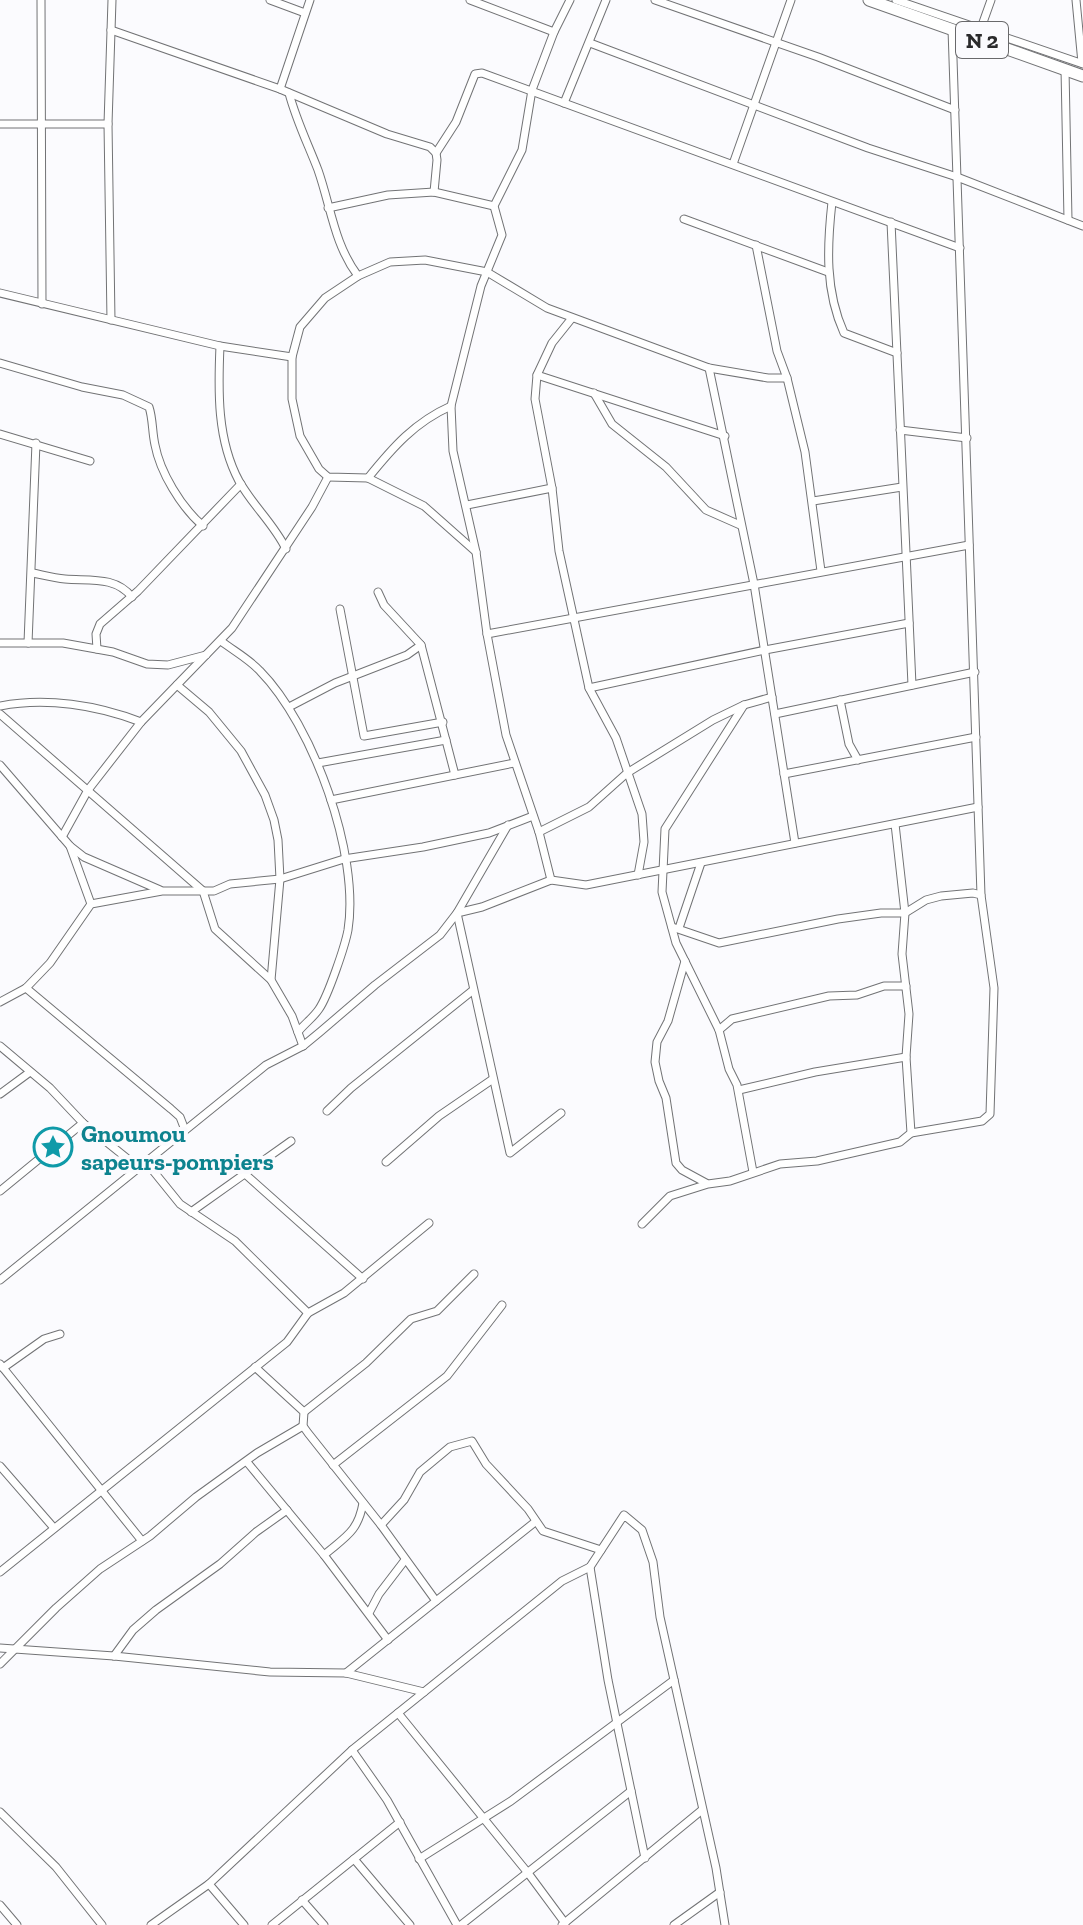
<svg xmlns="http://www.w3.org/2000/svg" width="1083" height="1925" viewBox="0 0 1083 1925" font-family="'Zilla Slab',serif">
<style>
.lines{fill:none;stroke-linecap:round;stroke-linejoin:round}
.minor-casing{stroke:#727375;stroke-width:9}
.primary-casing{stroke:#727375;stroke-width:13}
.minor{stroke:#fff;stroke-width:7}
.primary{stroke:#fff;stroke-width:11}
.labels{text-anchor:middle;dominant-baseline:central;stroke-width:8;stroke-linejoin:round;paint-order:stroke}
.shield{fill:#fbfbfe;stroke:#69696b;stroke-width:2}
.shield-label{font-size:22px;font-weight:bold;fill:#2b2b2c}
.culture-label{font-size:24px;font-weight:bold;fill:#0d838f;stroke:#fbfbfe;text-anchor:start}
</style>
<rect width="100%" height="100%" fill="#fbfbfe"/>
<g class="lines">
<!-- minor casing -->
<g class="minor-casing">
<g id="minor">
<path d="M41,0L42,304"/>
<path d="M270,0L305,13"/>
<path d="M470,0L554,32"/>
<path d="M655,0L818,57L955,110"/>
<path d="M896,0L1083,64"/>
<path d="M1076,0L1082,63"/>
<path d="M981,28L991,0"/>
<path d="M952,29L981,895"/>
<path d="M111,30L280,89L387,134L430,147L436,153L437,160L434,192"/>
<path d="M590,43L868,148L957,177L1083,226"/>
<path d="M1065,69L1068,220"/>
<path d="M280,89L310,0"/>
<path d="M289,93C296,120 308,144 318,170C331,207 334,244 358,276"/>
<path d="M564,103L606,0"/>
<path d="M0,124H108"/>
<path d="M436,153L456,122L475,74L482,73L960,248"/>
<path d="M733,164L791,0"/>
<path d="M832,202C827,247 825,291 844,333L897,353"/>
<path d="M328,208L388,195L434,192L494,206"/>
<path d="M684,219L828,272"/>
<path d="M891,222L912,685"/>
<path d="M756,245L777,351L787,378L805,452L821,571"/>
<path d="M0,293L220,346L292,357"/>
<path d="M572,318L552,343L537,375L535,399L552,488L559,551L589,688L616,738L642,814L644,842L638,875"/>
<path d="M111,320L108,124L112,0"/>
<path d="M220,346C218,391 217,440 239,481C253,506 274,524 286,549"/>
<path d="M0,363L82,387L123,395L149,407C153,419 152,432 155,445C160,472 181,507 203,526"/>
<path d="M709,368L754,584L795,843"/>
<path d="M537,375L725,436"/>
<path d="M594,393L612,424L666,467L706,510L740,525"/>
<path d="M451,406C415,422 393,447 368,478L328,477L319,469L300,436L292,399V357L300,327L325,298L358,276L390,262L425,260L487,272L547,308L709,368L768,378H787"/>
<path d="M900,430L967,438"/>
<path d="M0,434L90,461"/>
<path d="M368,478L424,506L476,552"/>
<path d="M813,501L902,487"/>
<path d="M467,505L552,488"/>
<path d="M33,573C43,575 54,578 65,579C90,581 115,576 132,597"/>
<path d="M378,592L384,605L421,645L455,775"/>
<path d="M340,609L364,736L443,722"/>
<path d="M487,634L969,545"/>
<path d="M221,641C234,651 249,659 260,671C313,725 360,854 348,930C345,946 328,996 319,1009C313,1018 304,1024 298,1032"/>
<path d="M0,643H63L113,652L147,664L168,665L206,655"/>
<path d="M28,643L36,443"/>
<path d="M97,649L96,634L100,624L138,591L241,484"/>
<path d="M177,685L209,712L241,751L265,795L274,820L278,840L280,879L271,980L292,1016L303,1046"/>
<path d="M589,688L765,650L909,623"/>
<path d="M840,700L849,744L858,760"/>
<path d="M744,705L665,829L662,892L676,943L719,1030L729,1069L737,1085L753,1172"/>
<path d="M0,706C46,697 97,705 141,722L232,628L312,507L328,477"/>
<path d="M289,707L335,683L407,655L421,645"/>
<path d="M0,714L203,891L215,929L271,980"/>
<path d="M775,714L975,672"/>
<path d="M318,763L446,740"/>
<path d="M0,765L70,846L84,857L160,890"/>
<path d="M784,774L976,737"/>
<path d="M331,800L514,763"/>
<path d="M508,825L457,913L510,1153L561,1113"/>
<path d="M539,832L589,807L627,773L713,720L744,705L772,697"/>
<path d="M62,837L88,790L141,722"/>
<path d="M70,846L91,904"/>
<path d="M551,880L539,832L506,735L487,634L476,552L453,451L451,406L481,286L502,235L494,206L522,150L532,90L554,32L570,0"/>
<path d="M672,927L719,943L838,919L881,913H905L926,900L941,896L973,893L981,895L994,988L990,1114L982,1121L911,1133"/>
<path d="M679,928L701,863"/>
<path d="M685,961L668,1021L657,1042L655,1062L659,1081L666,1098L676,1163L682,1170L706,1183"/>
<path d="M26,988L171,1109L180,1117L185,1130"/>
<path d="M0,1002L26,988L50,963L91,904L162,891H214L230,884L280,879L344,859L423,847L489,833L533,816"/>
<path d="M719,1030L732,1019L829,996L857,995L884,986H906"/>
<path d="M0,1046L50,1088L83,1123L139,1168"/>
<path d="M739,1090L815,1072L906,1057"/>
<path d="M0,1094L30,1072"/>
<path d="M327,1111L351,1088L472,991"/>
<path d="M146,1162L180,1204L235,1241L308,1313"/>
<path d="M386,1162L439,1116L493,1079"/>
<path d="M245,1174L363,1279"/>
<path d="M0,1191L83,1123"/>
<path d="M191,1212L291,1141"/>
<path d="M642,1224L670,1196L708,1184L730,1181L780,1164L817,1161L900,1142L911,1133L906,1057L909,1014L902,954L905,913L895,824"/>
<path d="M0,1280L266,1065L303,1046L320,1032L375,985L440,935L457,913L482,907L551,880L586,885L978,807"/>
<path d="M0,1364L142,1541"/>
<path d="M255,1367L304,1412L303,1426L308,1433L381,1525L436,1601"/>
<path d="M3,1368L44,1339L60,1334"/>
<path d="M304,1412L366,1363L411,1319L437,1311L474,1274"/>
<path d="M247,1462L324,1555L388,1640"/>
<path d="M333,1465L447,1376L502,1305"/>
<path d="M0,1466L54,1528"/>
<path d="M381,1525L404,1500L420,1472L450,1447L472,1441L486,1464L528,1509L543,1531L601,1550"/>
<path d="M324,1555C345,1537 358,1532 363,1503"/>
<path d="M590,1567L608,1680L645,1858"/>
<path d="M0,1572L287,1342L308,1313L344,1293L429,1223"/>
<path d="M369,1613L379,1594L405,1560"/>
<path d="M0,1648L114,1656L270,1672L346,1673L424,1692"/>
<path d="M114,1656L133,1630L156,1610L220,1564L256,1532L287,1510"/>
<path d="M0,1664L56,1608L100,1569L150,1536L196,1497L257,1453L303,1426"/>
<path d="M346,1673L535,1522"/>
<path d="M398,1713L528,1873L565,1923"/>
<path d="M352,1750L387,1800L457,1925"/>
<path d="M0,1812L56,1867L102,1925"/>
<path d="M354,1859L410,1925"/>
<path d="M419,1859L511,1801L674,1680"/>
<path d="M209,1884L244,1925"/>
<path d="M302,1900L324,1925"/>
<path d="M0,1905L17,1925"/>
<path d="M151,1925L209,1884L352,1750L562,1581L590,1567L624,1515L642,1530L653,1562L660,1617L716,1868L725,1925"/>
<path d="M272,1925L400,1822"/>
<path d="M461,1925L631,1791"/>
<path d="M562,1925L702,1810"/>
<path d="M674,1925L720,1892"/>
</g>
</g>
<!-- primary casing -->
<g class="primary-casing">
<path id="primary" d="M869,0L1083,76"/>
</g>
<!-- minor -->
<use href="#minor" class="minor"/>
<!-- primary -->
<use href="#primary" class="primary"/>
</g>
<!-- icons -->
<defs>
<g id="sight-ring" transform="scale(2)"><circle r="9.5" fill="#fbfbfe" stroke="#0f9aa8" stroke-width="1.5"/><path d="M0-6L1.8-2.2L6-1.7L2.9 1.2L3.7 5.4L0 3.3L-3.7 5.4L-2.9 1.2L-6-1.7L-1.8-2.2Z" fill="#0f9aa8"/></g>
</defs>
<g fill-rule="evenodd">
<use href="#sight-ring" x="53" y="1147"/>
</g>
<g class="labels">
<!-- shield labels -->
<rect class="shield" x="956" y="22" width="52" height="36" rx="6"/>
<g class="shield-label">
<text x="982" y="40">N 2</text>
</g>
<!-- culture labels -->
<g class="culture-label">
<text x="81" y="1133">Gnoumou<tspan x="81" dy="28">sapeurs-pompiers</tspan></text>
</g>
</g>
</svg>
